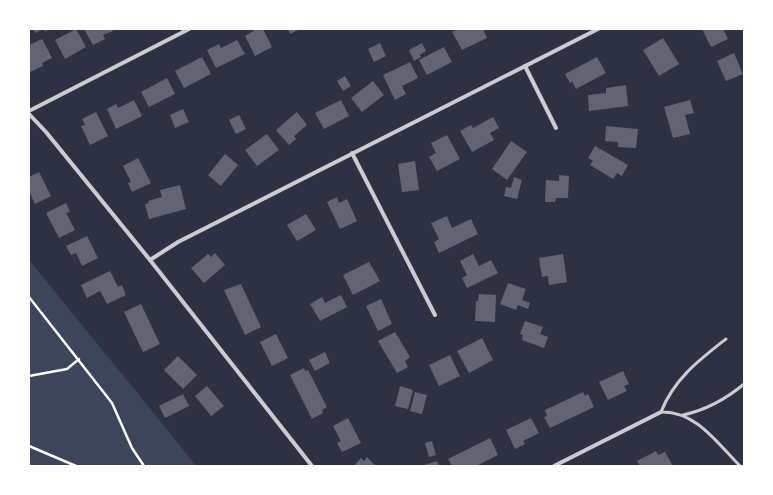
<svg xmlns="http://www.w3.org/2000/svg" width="773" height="495" viewBox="0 0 773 495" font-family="Quicksand,sans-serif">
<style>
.green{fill:#3c4559}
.building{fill:#626471}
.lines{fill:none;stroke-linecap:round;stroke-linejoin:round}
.path{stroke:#fff;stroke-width:2.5}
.service{stroke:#caccd0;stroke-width:3}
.minor{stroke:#caccd0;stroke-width:4}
</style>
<rect width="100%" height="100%" fill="#2d3142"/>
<!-- green -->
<path class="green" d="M29,260L174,438L196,466H29Z"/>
<!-- building -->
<g class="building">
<path d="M33,29H50L45,32L44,29L35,33Z"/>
<path d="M76,29L86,47L65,59L55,40Z"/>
<path d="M84,29H112L113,31L103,35L105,39L93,45Z"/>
<path d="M257,29H263L272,47L255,56L245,36Z"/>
<path d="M288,29H300L290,34Z"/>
<path d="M458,29H483L487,38L462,50L452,32Z"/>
<path d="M702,29H723L728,39L711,47Z"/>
<path d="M663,38L679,64L659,76L643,50Z"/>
<path d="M42,39L52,58L42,63L43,66L30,72L29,45Z"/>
<path d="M237,40L245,54L216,68L207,50L219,44L221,48Z"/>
<path d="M380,43L386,56L374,62L368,49Z"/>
<path d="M422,43L426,51L420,55L421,57L414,61L409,50Z"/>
<path d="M444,47L452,62L427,75L419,60Z"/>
<path d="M734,53L743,74L726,81L717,61Z"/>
<path d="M202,57L211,74L184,88L175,71Z"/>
<path d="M597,57L606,73L576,89L572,81L570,83L565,74Z"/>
<path d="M410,62L418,78L402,86L406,94L395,100L383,75Z"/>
<path d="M345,76L351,86L343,91L337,81Z"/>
<path d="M167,78L175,94L149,107L141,92Z"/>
<path d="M373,81L384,95L362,112L351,98Z"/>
<path d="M626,85L628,106L589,111L588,95L606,93V88Z"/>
<path d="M134,100L142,116L116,129L107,109L116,104L118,108Z"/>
<path d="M341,100L349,116L324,129L315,113Z"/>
<path d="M690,100L694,113L685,115L690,134L673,138L664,107Z"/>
<path d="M183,109L189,122L175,128L170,115Z"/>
<path d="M96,112L108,136L90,145L81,126L85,125L82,119Z"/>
<path d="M297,112L307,125L294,136L296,139L289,145L276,130Z"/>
<path d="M239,115L246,129L236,134L229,120Z"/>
<path d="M493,117L499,128L490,133L494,140L472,152L460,131L471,125L473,128Z"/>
<path d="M606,126L638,129L636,148L618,147V142L605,141Z"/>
<path d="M267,134L279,150L257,166L245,150Z"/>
<path d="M447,135L460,159L437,171L429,157L436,153L431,143Z"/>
<path d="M511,141L527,152L507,180L492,169Z"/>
<path d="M595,146L628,165L622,176L617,173L613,179L590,165L593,161L588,158Z"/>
<path d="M225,154L238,165L221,186L208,175Z"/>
<path d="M138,158L151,183L132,192L128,183L131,182L123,166Z"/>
<path d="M415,161L419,190L402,192L398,164Z"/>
<path d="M39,172L51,196L35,204L29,191V177Z"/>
<path d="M559,175L569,176L568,198H556L555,202H545L546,180L559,181Z"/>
<path d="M514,177L522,180L517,199L504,196L506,187L511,188Z"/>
<path d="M180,185L186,209L149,219L145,204L149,203L148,201L162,197L160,190Z"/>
<path d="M337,197L339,203L347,199L357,221L340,229L327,202Z"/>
<path d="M66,203L70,212L66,213L75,230L59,238L46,213Z"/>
<path d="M306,214L316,230L297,241L287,225Z"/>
<path d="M447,216L452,228L471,219L478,234L439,253L434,242L439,239L431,223Z"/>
<path d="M87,236L98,258L82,266L76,253L71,255L66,246Z"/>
<path d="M215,253L225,265L204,283L191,268L208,254L211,257Z"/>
<path d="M473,254L479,266L491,260L498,273L467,288L462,278L467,275L460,261Z"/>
<path d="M563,254L567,282L549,285L548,276L542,277L539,258Z"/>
<path d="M369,262L380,281L353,295L343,275Z"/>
<path d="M110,271L118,287L122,285L126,295L107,304L100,291L87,298L81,285Z"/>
<path d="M508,283L526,289L522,300L530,303L528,309L518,305L516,310L500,304Z"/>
<path d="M241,284L261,327L245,335L224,290Z"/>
<path d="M479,294L496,295L495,322L475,321L476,301H478Z"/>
<path d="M341,295L347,307L320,321L310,304L322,297L325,303Z"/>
<path d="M381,299L392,324L378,331L366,306Z"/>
<path d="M141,304L160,344L143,352L124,312Z"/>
<path d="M525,321L543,327L540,334L548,337L544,348L522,340L523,335L520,334Z"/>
<path d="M395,332L410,357L405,361L408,367L397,373L378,341Z"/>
<path d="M276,334L288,358L272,366L260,342Z"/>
<path d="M482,338L493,360L469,373L457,351Z"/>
<path d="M325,352L330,363L315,371L309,360Z"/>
<path d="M450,355L460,376L439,386L429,365Z"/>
<path d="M178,356L197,375L183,389L164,370Z"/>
<path d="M304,368L305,371L308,370L327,407L322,410L323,413L312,419L290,375Z"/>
<path d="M623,371L629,384L624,386L627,391L608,400L599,382Z"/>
<path d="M207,386L224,406L211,416L195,396Z"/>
<path d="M400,386L413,390L408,409L395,406Z"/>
<path d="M415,392L427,395L422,414L410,411Z"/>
<path d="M583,392L585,396L588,394L594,407L550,428L544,417L547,416L545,410Z"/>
<path d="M183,394L189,406L165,418L159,406Z"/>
<path d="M348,418L361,443L342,452L337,443L341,441L333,426Z"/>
<path d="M531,418L539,433L523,441L525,444L515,449L506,430Z"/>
<path d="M490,438L498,455L476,466H452L448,459Z"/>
<path d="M432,441L436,455L429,457L425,443Z"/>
<path d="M656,451L658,455L665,452L673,466H640L637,461Z"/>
<path d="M367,457L376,466H354L361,458L364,461Z"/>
<path d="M437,461L439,466H421Z"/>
</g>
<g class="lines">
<!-- path -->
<g class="path">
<path d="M29,297L112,403L132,448L144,466"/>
<path d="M29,376L67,369L79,359"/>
<path d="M29,446L76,466"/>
</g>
<!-- service -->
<g class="service">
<path d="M726,339C699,360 674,379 661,412C696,411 717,443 740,466"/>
<path d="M683,415C706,410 726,399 744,384"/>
</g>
<!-- minor -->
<g class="minor">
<path d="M525,66L556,128"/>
<path d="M29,111L189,29"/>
<path d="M29,114L46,132L150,260L312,466"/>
<path d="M352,153L435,315"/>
<path d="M150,260L178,242L598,29"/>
<path d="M554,466L661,412"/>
</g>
</g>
<!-- border -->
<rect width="773" height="495" fill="none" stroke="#ffffff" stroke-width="60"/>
</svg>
